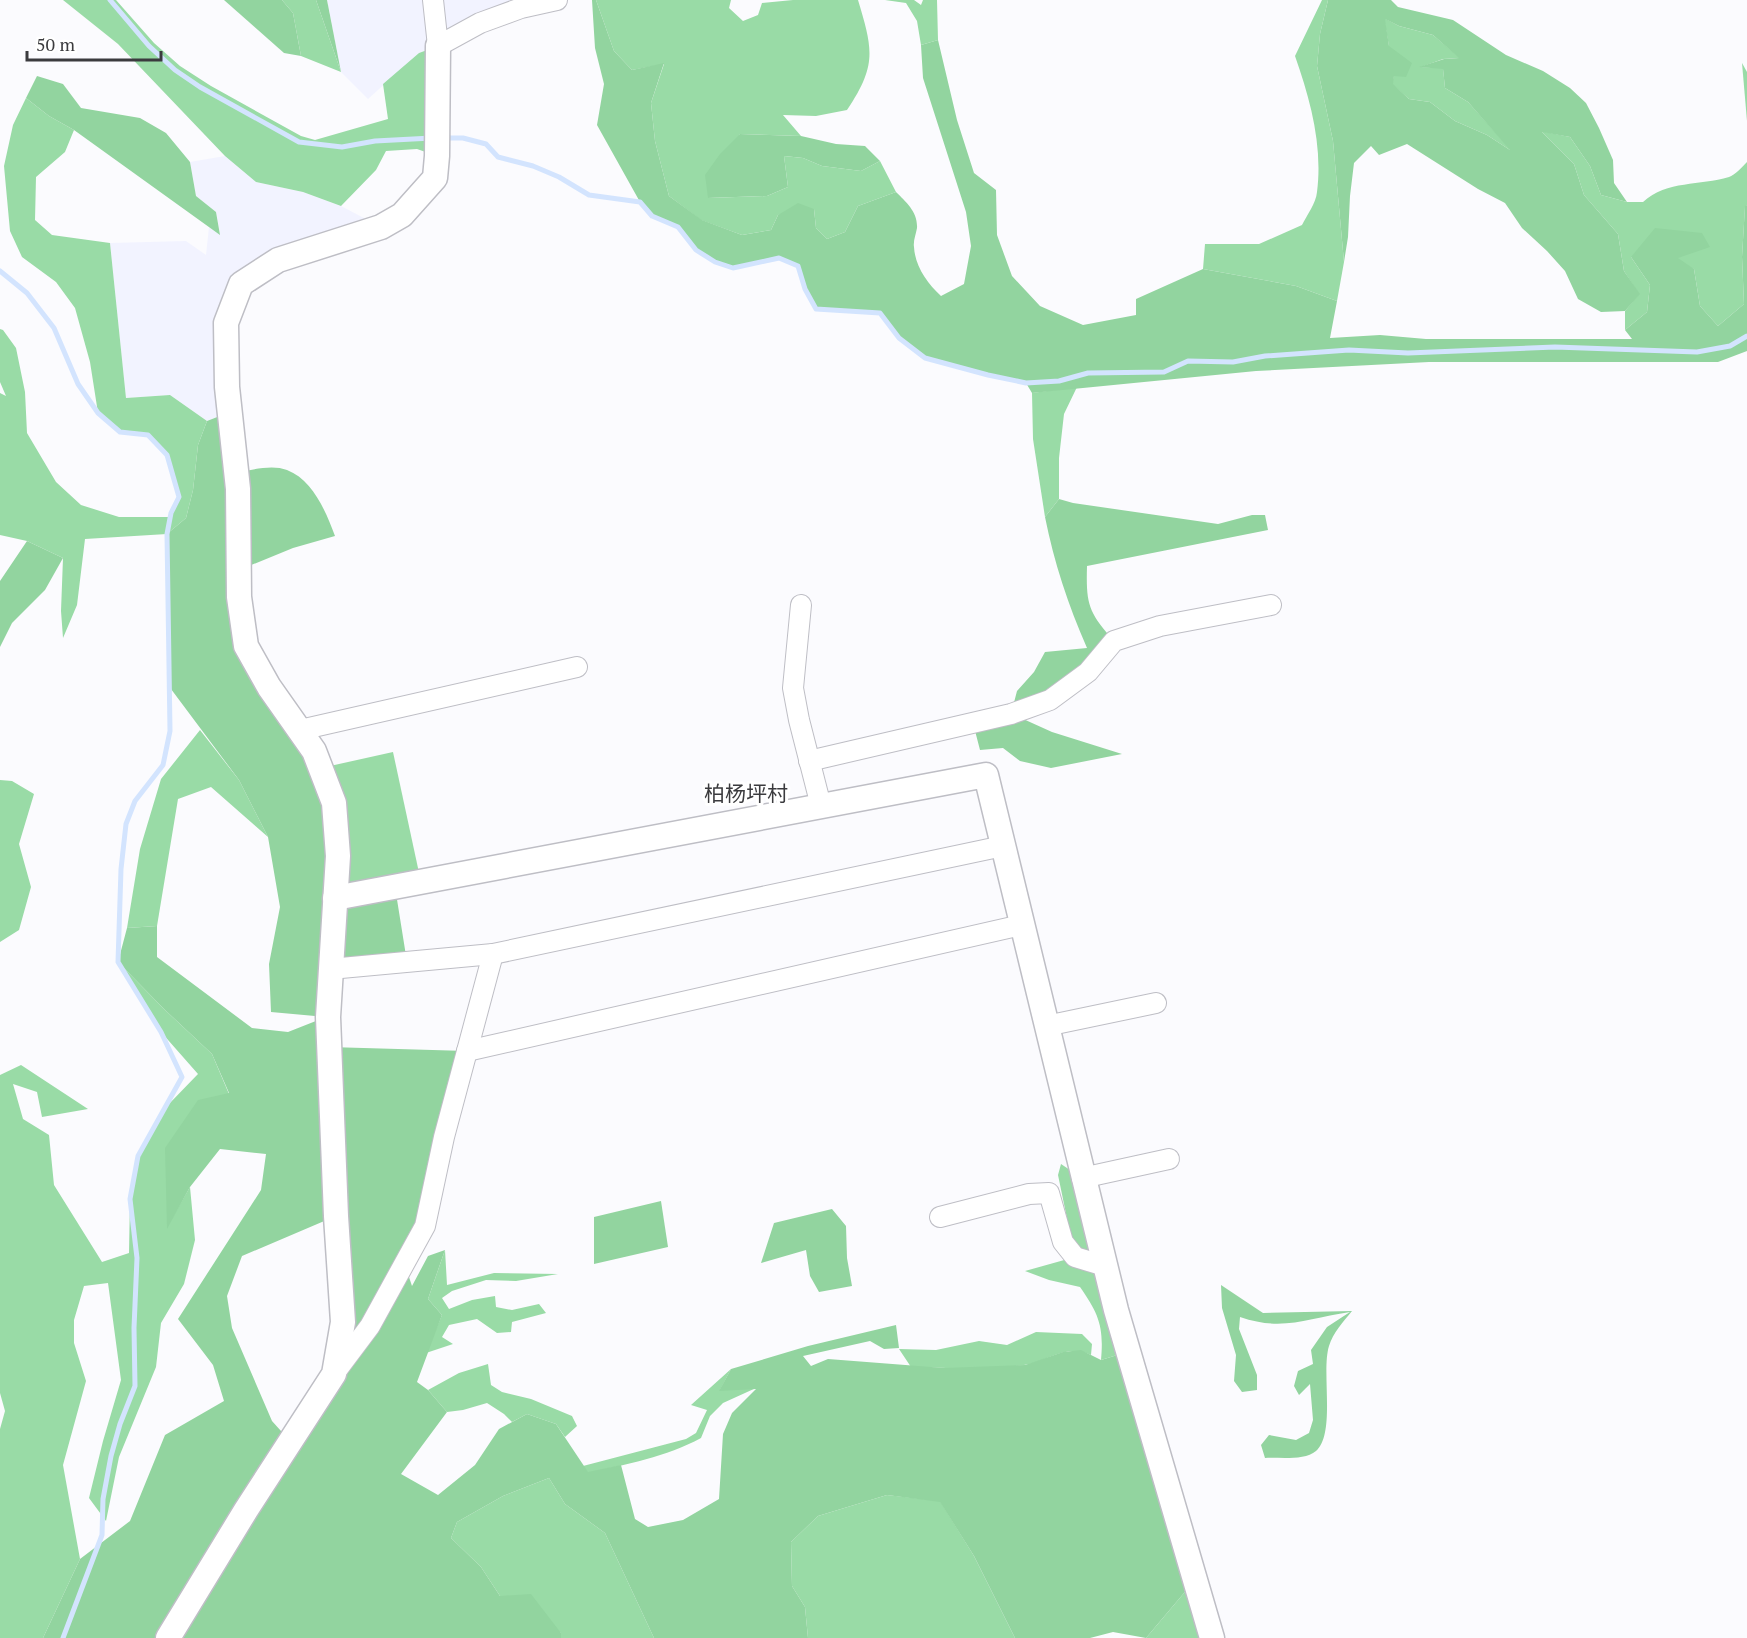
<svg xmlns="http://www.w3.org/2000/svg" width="1747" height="1638" viewBox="0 0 1747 1638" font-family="'PT Serif','Noto Sans SC',serif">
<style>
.built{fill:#f2f3ff}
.green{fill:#99dba6}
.forest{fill:#92d49f;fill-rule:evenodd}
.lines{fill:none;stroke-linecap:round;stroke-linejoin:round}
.stream{stroke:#d3e4fe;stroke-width:5}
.minor-casing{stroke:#bebec5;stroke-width:22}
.tertiary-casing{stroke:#bebec5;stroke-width:27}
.minor{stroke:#fff;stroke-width:20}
.tertiary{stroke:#fff;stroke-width:24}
.labels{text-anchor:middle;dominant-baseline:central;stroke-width:6;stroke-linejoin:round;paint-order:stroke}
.quarter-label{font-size:21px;fill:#3b3b3e;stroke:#fff}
</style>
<rect width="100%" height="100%" fill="#fbfbfe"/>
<!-- built -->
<g class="built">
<path d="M327,0H557L419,53L368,99L341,72Z"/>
<path d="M225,156L256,182L303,192L341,206L381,227L241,284L230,412L207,421L170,395L126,398L110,243L186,241L206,255L209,227L220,234L216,212L196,196L190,162Z"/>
</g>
<!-- green -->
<g class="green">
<path d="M63,0H116L154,43L180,66L211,86L301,136L315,140L388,119L383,84L419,53L438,46L437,156L417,149L386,151L376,170L341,206L303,192L256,182L225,156L118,44Z"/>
<path d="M282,0H316L341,72L301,56L293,13Z"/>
<path d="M596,0H731L729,8L743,21L758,15L762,3L793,0H858C873,50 877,65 847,110L816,116L783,115L801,136L740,134L708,198L767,196L788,187L784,156L803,158L822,166L861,171L880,161L896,192L858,206L845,232L827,239L816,228L814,209L778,215L771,230L742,235L701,220L669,196L655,141L651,103L664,64L632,70L614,51Z"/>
<path d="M885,0H914L921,5L923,0H937L938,40L921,45L917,21L906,3Z"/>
<path d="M1322,0H1328L1320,34L1317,66L1333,141L1344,262L1337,301L1296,286L1203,269L1205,244H1259L1302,225C1307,215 1316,203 1317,192C1323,145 1310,99 1295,56Z"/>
<path d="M1384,18L1399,26L1433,35L1460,58L1443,59L1421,67L1443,68L1445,88L1468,102L1513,152L1487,135L1455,121L1430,102L1409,99L1392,84L1394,75Z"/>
<path d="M1742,63L1747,72V121Z"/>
<path d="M26,98L49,116L74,130L65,152L36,177L35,220L52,235L110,243L126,398L170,395L207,421L198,445L193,490L186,518L167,534L85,539L77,605L63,638L61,611L63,558L27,541L0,535V393L6,396L0,382V329L3,330L16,348L25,392L27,433L56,482L81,505L119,517H169L179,497L167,455L148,435L120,432L98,413L90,362L75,308L56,282L22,257L10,231L4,166L13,125Z"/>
<path d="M1541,131L1570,137L1590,166L1601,195L1627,202H1643C1667,180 1700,186 1729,177C1735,175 1742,167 1747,162V205L1745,207L1742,257L1744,304L1718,326L1700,306L1694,269L1631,257L1650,285L1647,312L1625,330V311L1639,294L1624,271L1618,234L1584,195L1574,164Z"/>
<path d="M1077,387L1064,414L1059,458V499L1045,517L1033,439L1032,393Z"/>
<path d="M200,730L239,780L268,837L211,787L178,799L157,926L127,928L140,849L161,779Z"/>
<path d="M393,752L421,882L335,898L321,768Z"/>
<path d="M0,780L12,781L34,794L19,844L31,887L19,930L0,942Z"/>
<path d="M118,962L164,1009L212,1054L229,1094L167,1227L190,1187L195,1240L184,1284L161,1323L156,1367L119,1457L106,1521L89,1498L103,1441L121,1380L108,1283L84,1286L74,1320V1343L86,1381L63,1465L80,1559L43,1638H0V1429L5,1411L0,1393V1075L21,1065L88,1109L42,1117L37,1092L13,1084L23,1119L49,1135L54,1185L102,1262L129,1253L130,1199L138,1156L167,1106L198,1074L161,1032Z"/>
<path d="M1061,1164L1082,1178L1127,1352L1101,1360C1104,1327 1099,1314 1080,1287L1049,1280L1025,1271L1075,1257L1058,1175Z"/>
<path d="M445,1250L447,1285L494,1273L558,1274L516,1281L486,1280L452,1291L442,1298L449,1309L472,1300L495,1296L496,1307L512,1310L539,1304L546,1313L512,1322L511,1332L497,1333L477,1319L449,1325L442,1337L453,1344L426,1353L442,1315L428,1299Z"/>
<path d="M1036,1332L1082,1334L1092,1344L1091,1355C1067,1343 1047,1362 1024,1365C987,1370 948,1368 911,1367L899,1349L936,1350L979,1341L1007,1345Z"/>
<path d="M488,1364L491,1385L502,1392L531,1399L572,1416L577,1426L565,1437L556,1424L527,1414L512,1422L504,1414L487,1403L463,1410L447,1412L428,1390L459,1373Z"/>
<path d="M731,1369L720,1390L756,1388L723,1403L710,1416L701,1438C666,1457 627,1464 588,1473L583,1466L686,1439L696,1433L707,1410L691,1405Z"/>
<path d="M549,1478L565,1504L605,1533L654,1638H561V1633L500,1596L481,1567L451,1538L457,1522L503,1496Z"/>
<path d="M887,1495L940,1501L974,1556L1015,1638H808L805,1607L792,1586L791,1542L818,1516Z"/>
<path d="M1195,1580L1212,1638H1146Z"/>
</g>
<!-- forest -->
<g class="forest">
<path d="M224,0H282L293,13L301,56L284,53Z"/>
<path d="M316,0H327L341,72Z"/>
<path d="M592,0H596L614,51L632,70L664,63L651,103L655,141L669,196L702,220L742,235L771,230L778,215L798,203L814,209L816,228L827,239L845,232L858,206L896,192C906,202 918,212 917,228C916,234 913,241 914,247C915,266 927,283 941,296L964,284L971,246L966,212L923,78L921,45L938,40L957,120L974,173L996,190L997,235L1012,276L1040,306L1083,325L1136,315V299L1203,269L1296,286L1337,301L1330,338L1380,335L1426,339H1632L1625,330L1647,312L1650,285L1631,257L1655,228L1702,233L1710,247L1678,258L1694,269L1700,306L1718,326L1744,304L1742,257L1745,206L1747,205V351L1718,362H1429L1256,371L1032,393L1026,383L988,375L925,358L899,338L880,313L816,309L805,289L798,266L779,258L733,268L715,262L696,250L678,227L652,216L640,202L597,125L604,84L595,48Z"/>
<path d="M1328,0H1391L1398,7L1453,20L1506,55L1543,71L1570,88L1586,103L1599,128L1613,160L1614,183L1627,202L1601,195L1590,166L1570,137L1542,132L1574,164L1584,195L1618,234L1624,271L1640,294L1625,311L1601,312L1578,299L1565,271L1547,251L1522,228L1505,203L1478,189L1407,144L1379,155L1371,146L1354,163L1350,196L1348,237L1344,262L1333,141L1317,66L1320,34ZM1385,19L1399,26L1433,35L1459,58L1444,59L1419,67L1443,69L1445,88L1468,102L1510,150L1487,135L1455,121L1430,102L1409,99L1393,84L1394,76L1406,77L1412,63L1389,46Z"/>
<path d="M37,76L63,84L81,108L140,118L166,133L190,162L196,196L216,212L220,235L74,130L49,116L26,98Z"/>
<path d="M740,134L801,136L836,144L865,146L880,161L861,171L822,166L803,158L784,156L788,187L767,196L708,198L705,175L720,154Z"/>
<path d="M230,412L236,473C251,470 272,464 287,470C313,480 326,512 335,536L293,548L239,570L246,646L334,803L335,898L395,887L407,962L331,969L329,1047L467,1051L405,1265L412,1286L428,1256L445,1250L428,1299L442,1315L417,1382L428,1390L447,1412L401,1474L438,1495L475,1465L499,1429L527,1414L556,1424L588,1472L621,1465L635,1519L648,1527L683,1520L719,1499L723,1434L732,1413L756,1389L719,1391L731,1369L808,1346L896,1325L899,1348L884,1349L870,1341L803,1356L811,1366L828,1359L944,1368L1025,1365L1063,1352L1081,1350L1101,1360L1127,1352L1195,1580L1146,1638L1113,1632L1090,1638H1015L974,1556L940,1502L887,1495L818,1516L791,1542L792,1586L805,1607L808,1638H654L605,1533L565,1504L549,1478L503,1496L457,1522L451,1538L481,1567L500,1596L531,1594L561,1633V1638H43L80,1559L130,1521L165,1435L224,1401L213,1365L178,1319L261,1190L266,1154L220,1149L190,1187L167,1229L165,1148L198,1100L229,1093L212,1054L164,1009L118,962L127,928L157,926V957L252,1028L288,1032L326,1017L271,1012L269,964L280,907L268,837L239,780L168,685L167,534L186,518L193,490L198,445L207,421ZM336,1216L334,1374L290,1441L272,1421L232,1328L227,1296L242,1256Z"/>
<path d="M1059,499L1073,503L1218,524L1252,515H1265L1268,530L1087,566C1086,604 1088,612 1114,641L1088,672L1012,714L1052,732L1122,754L1051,768L1020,761L1003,748L980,750L973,723L1011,714L1017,691L1034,672L1045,652L1087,648C1068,605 1054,562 1045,517Z"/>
<path d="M27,541L63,558L45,590L12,623L0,647V581Z"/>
<path d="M661,1201L668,1247L594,1264V1217Z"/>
<path d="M832,1209L846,1226L847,1258L852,1286L819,1292L810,1276L806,1250L761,1263L774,1223Z"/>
<path d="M1221,1285L1263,1313L1352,1311C1343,1322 1333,1333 1329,1346C1321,1372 1336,1433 1316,1451C1304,1461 1279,1457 1265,1458L1261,1445L1269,1435L1296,1440L1309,1433L1313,1420L1310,1384L1299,1395L1294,1386L1298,1371L1313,1364L1311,1350L1327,1327L1350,1312C1308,1318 1283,1332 1240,1317L1239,1329L1257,1375V1390L1242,1392L1234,1381L1236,1355L1222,1308Z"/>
</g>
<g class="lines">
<!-- stream -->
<g class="stream">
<path d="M110,0L149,46L175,70L200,87L299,142L342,147L375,141L432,138"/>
<path d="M444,138H463L486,144L498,157L533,166L559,177L589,195L640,202L652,216L678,227L696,250L715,262L733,268L779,258L798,266L805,289L816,309L880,313L899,338L925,358L988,375L1026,383L1059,381L1088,373L1164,372L1188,361L1233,362L1265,356L1349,350L1408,353L1555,347L1697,352L1730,346L1747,336"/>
<path d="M0,271L27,293L54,328L78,384L98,413L120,432L148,435L167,455L179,497L171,513L167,534L170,731L163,765L135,801L126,824L121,869L118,962L161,1032L182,1077L138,1156L130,1199L137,1258L134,1328L135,1386L120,1424L111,1456L103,1499L102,1535L63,1638"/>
</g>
<!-- minor casing -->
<g class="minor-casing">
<g id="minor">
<path d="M433,0L438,46L480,23L521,8L557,0"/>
<path d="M801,605L793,688L799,720L821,806"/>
<path d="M300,730L577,667"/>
<path d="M809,761L1011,714L1050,700L1088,672L1114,641L1160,626L1271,605"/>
<path d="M330,969L493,954L1003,846"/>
<path d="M1046,1026L1156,1003"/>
<path d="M467,1051L1021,925"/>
<path d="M1082,1178L1169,1159"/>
<path d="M940,1217L1029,1194L1049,1193L1063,1242L1075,1257L1105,1266"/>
<path d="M334,1374L370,1326L425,1226L444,1137L493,954"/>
</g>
</g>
<!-- tertiary casing -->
<g class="tertiary-casing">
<g id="tertiary">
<path d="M335,898L986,775L1116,1310L1212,1638"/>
<path d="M168,1638L246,1510L334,1374L343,1322L336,1216L328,1017L338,856L334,803L314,751L269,687L246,646L239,597L238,489L227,387L226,323L241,284L278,260L381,227L402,215L435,178L437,156L438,46"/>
</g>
</g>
<!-- minor -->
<use href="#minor" class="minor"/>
<!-- tertiary -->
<use href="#tertiary" class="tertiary"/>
</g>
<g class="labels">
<!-- quarter labels -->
<g class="quarter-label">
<text x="746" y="793">柏杨坪村</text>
</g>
</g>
<!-- scale -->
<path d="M27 51v9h134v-9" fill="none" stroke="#3b3b3e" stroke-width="3"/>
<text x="36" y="51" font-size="18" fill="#3b3b3e" stroke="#ffffff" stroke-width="4.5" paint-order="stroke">50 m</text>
</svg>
